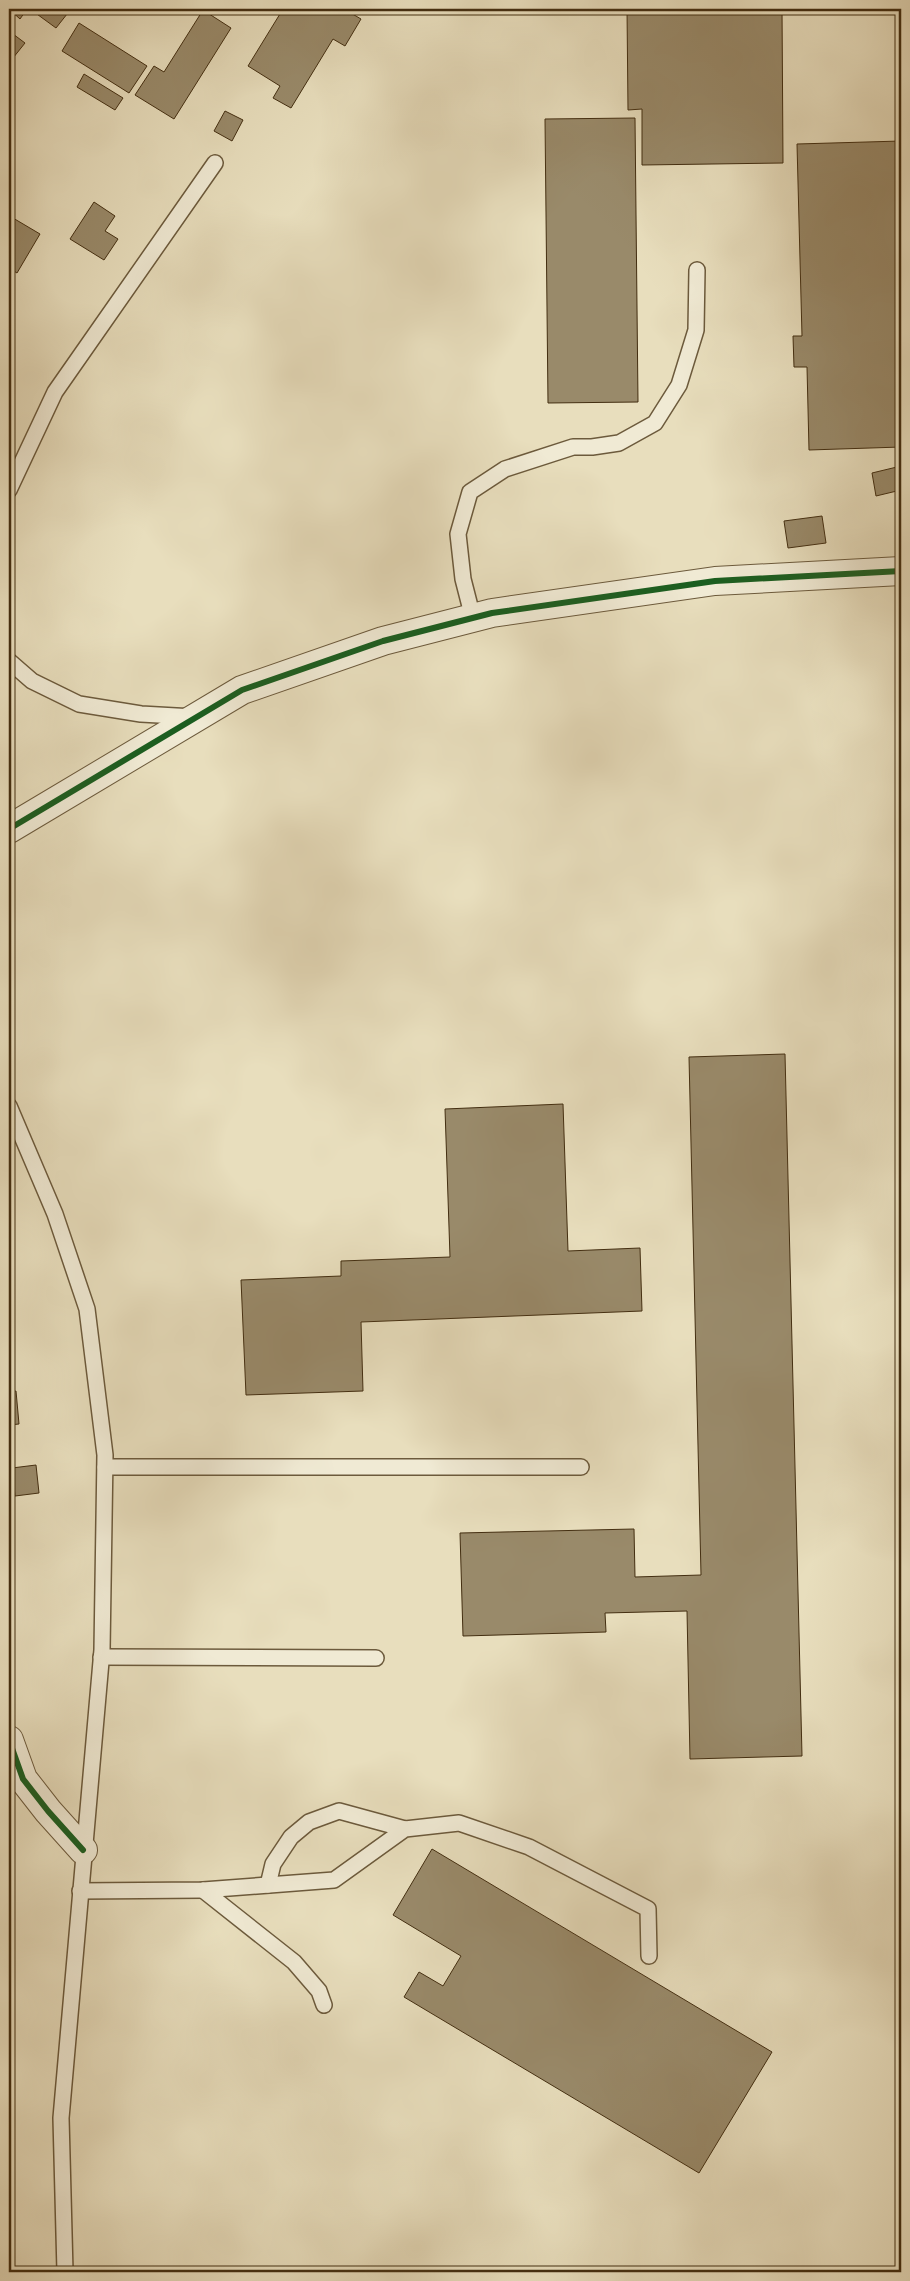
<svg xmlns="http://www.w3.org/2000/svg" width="910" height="2281" viewBox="0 0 910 2281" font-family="Vollkorn,serif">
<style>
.building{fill:#998a6a;stroke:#432e11}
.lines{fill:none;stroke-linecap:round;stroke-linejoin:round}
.lane-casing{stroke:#6c5a3c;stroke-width:18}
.street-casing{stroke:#6c5a3c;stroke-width:30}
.lane{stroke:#f0ead4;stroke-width:15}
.street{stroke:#f0ead4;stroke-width:28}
.cycleway-casing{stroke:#f0ead4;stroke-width:9}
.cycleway{stroke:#1b5e20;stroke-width:6}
</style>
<rect width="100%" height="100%" fill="#e8debd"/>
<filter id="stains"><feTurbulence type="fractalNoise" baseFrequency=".004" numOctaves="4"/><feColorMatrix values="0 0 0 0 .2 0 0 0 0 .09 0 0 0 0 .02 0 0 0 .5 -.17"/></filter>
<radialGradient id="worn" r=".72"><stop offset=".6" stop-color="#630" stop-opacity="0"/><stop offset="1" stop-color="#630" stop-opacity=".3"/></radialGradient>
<!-- building -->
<g class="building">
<path d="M9,9H27L20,19Z"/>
<path d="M30,9H71L56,28Z"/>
<path d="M283,9H344L361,19L345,46L333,39L291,108L273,98L280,86L248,66Z"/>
<path d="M627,9H782L783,163L642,165V109L628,110Z"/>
<path d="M203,10L231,28L174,119L135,95L154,66L164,72Z"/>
<path d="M79,23L147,66L129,93L62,51Z"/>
<path d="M9,31L25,43L9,63Z"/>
<path d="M84,74L123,98L115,110L77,87Z"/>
<path d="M225,111L243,120L232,141L214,131Z"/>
<path d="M635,118L638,402L548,403L545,119Z"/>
<path d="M901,141V447L809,450L807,367H794L793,336H802L797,144Z"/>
<path d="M94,202L115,216L105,231L118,239L104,260L70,239Z"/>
<path d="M9,212L13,218L40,234L17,273L9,268Z"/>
<path d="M901,466V490L876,496L872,473Z"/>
<path d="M822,516L826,543L788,548L784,521Z"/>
<path d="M785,1054L802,1756L690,1759L687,1611L605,1613L606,1632L463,1636L460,1533L634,1529L635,1577L701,1575L689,1057Z"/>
<path d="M563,1104L568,1251L640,1248L642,1311L361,1322L363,1391L246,1395L241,1280L341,1276V1261L450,1257L445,1109Z"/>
<path d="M16,1391L19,1424L9,1425V1392Z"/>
<path d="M36,1465L39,1493L15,1496L12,1468Z"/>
<path d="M432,1849L772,2052L699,2173L404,1997L419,1972L443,1986L461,1956L393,1915Z"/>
</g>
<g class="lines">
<!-- lane casing -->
<g class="lane-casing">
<g id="lane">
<path d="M9,490L55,392L215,163"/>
<path d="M473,618L463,579L458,534L470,492L505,469L573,447H592L619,443L655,423L679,385L696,330L697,270"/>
<path d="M9,661L32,681L79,704L141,714L194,717"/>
<path d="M9,1106L55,1214L87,1309L105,1455L102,1650L61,2118L65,2272"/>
<path d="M105,1467H581"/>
<path d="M101,1657L376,1658"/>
<path d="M268,1885L273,1864L291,1837L309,1822L339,1811L405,1829"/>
<path d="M203,1890L294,1962L319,1991L324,2005"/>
<path d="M80,1891L203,1890L334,1880L405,1829L459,1823L529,1847L648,1909L649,1956"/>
</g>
</g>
<!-- street casing -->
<g class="street-casing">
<g id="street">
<path d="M9,829L242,690L383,641L492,613L715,581L901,571"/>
<path d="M9,1740L23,1779L48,1811L83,1850"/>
</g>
</g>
<!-- lane -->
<use href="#lane" class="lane"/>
<!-- street -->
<use href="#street" class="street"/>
<!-- cycleway casing -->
<g class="cycleway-casing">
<g id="cycleway">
<path d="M9,829L242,690L383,641L492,613L715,581L901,571"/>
<path d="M9,1740L23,1779L48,1811L83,1850"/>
</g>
</g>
<!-- cycleway -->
<use href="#cycleway" class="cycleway"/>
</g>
<!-- margin -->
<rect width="910" height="2281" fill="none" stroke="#e8debd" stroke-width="30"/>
<rect x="10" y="10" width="890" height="2261" fill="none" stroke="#432e11" stroke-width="2.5"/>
<rect x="15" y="15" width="880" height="2251" fill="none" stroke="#432e11"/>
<rect width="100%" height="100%" filter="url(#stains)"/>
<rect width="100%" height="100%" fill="url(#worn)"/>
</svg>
